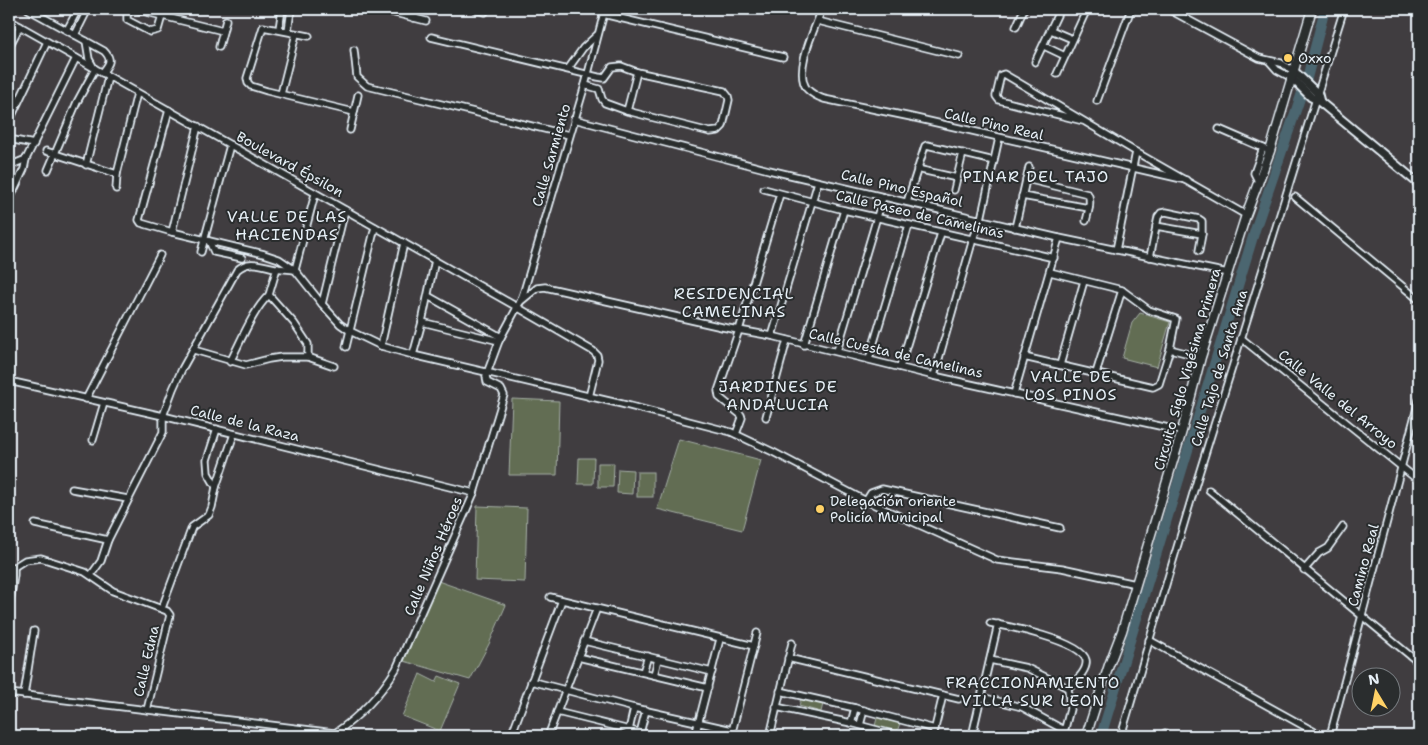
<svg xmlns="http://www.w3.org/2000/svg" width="1428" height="745" viewBox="0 0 1428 745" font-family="'Shantell Sans',sans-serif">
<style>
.green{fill:#626d53;stroke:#a5afa6}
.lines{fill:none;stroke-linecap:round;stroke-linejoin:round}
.river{stroke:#4b6670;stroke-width:10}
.minor-casing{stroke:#e8f1f8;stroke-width:9}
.tertiary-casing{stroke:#e8f1f8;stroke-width:11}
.secondary-casing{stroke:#e8f1f8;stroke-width:11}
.minor{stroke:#2a2d2e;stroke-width:5.5}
.tertiary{stroke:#2a2d2e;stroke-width:7}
.secondary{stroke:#2a2d2e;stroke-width:8}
.poi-dot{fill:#ffd166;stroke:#2a2d2e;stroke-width:2}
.labels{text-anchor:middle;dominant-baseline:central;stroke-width:4;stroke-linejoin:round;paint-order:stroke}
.poi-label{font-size:14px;fill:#e8f1f8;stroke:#2a2d2e;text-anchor:start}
.street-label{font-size:14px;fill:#e8f1f8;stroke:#2a2d2e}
.quarter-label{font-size:16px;letter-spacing:1px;fill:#e8f1f8;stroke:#2a2d2e}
</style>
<rect width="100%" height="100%" fill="#403d40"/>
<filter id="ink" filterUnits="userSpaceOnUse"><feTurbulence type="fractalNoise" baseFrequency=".02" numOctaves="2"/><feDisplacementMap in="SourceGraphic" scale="10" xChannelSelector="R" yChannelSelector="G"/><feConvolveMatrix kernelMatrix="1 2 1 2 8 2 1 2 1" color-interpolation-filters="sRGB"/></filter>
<g filter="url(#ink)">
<!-- green -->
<g class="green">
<path d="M1140,313L1170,322L1157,367L1122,358L1132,323Z"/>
<path d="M512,399L559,401L557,475H509Z"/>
<path d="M679,439L761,460L742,530L657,509Z"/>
<path d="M579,458H594L593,484H578Z"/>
<path d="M598,463H614L613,487H598Z"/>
<path d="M618,469L633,470L632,494L617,493Z"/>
<rect x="637" y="472" width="16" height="25"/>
<path d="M477,506L527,508L525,582L475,580Z"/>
<path d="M438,581L506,605L489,644L470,680L404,661Z"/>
<path d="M420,674L436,682L439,676L460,684L440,731L402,716Z"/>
<path d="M802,694L824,700L821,712L799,706Z"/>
<path d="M878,714L901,720L897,732L875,726Z"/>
</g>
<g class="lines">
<!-- river -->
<path class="river" d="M1101,736L1255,230L1307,78L1325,9"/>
<!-- minor casing -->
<g class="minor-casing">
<g id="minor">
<path d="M28,9L104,51C113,60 109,64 102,73"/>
<path d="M132,9L127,13V20L150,32L158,30L164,9"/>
<path d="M134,9L223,31"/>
<path d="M379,9L426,21"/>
<path d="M474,9L485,12"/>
<path d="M822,9C815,28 793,71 807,89C812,94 818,97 824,99L911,117L1186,180"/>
<path d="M1168,9L1259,58L1281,63L1295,72"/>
<path d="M603,14L783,57"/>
<path d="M414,18L416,9"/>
<path d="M9,20L517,307L593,351L597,355L598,360L589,397"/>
<path d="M818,21L959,56"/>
<path d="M1016,27L1024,9"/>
<path d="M279,29L282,9"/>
<path d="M67,30L78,9"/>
<path d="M1051,30L1072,39"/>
<path d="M288,31L291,10"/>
<path d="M75,35L88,9"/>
<path d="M309,36L263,27L247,78L248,83L251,86L267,91L354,112"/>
<path d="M431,37L598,77L604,78L612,67L621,66L637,72L724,91L728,96L729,100L723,126L718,131L710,132L627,111L605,103L602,99L599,89L585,85"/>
<path d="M86,41L89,59L94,68"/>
<path d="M1044,46L1065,56"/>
<path d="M9,47L20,26"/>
<path d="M219,47L226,20"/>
<path d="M354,50L357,77L367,86L569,135"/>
<path d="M1269,61L1277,70L1292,78"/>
<path d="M1035,62L1060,9"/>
<path d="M568,69L583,48L597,35"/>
<path d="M1057,74L1087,9"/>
<path d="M281,94L296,34"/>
<path d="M1097,101L1131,9"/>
<path d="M169,110L139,220L141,223L172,232L264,254L279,259L295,270L322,304L340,324L350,331L381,346L413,355L622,404L731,432L773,452L866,501L997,560L1062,568L1136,584"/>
<path d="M627,111L637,72"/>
<path d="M574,119L769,170L1059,238L1228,273"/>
<path d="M1083,121L999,100L996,96L1001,75L1004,74L1136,152L1246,215"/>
<path d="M9,122L47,42"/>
<path d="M1219,129L1270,151"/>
<path d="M350,130L358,95"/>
<path d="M9,139L34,144"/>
<path d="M46,151L117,174"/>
<path d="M86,165L108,77"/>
<path d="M9,166L26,159"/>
<path d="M917,169L957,178"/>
<path d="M48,170L77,102L95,69"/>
<path d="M1026,179L1088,194C1092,202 1088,213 1086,221"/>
<path d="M1259,183L1254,173L1263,148"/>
<path d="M116,189L117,174L137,93"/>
<path d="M764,189L844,210L1054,258"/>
<path d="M954,190L963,153"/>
<path d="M1022,196L1089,208"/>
<path d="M1295,197L1419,300"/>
<path d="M9,201L24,169L26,159L76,58"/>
<path d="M907,202L925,146L927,145L994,161"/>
<path d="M1156,226L1202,234"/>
<path d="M1015,228L1029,167"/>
<path d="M172,232L198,126"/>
<path d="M209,241L214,252L242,258"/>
<path d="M1116,250L1136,152"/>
<path d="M201,252L230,145"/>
<path d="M1150,257L1158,217L1161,213L1166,212L1199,219L1202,221V234L1199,251"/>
<path d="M277,268L269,295L294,323L308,344V357"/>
<path d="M428,296L501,337"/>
<path d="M520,302L537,288L545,287L722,327L772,336L934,376L1182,431"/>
<path d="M322,304L345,210"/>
<path d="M422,322L499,341"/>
<path d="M772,336L818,182"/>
<path d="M1241,338L1419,481"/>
<path d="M804,345L844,210"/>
<path d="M381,346L404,243"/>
<path d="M346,347L375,227"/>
<path d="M1170,349L1201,357"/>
<path d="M194,350L246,365L269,359L282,357H308L334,366"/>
<path d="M837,351L883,197"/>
<path d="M413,355L422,322L435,260"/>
<path d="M1024,357L1153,387L1159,384L1170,349L1176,319L1149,310L1122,290L1050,272"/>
<path d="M869,359L909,225"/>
<path d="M230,362C241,341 253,310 269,295"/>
<path d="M1060,365L1084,281"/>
<path d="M900,367L941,233"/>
<path d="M1096,373L1122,290"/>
<path d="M934,376L973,239L981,219L999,138"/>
<path d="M9,381L163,416L474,493"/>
<path d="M1014,394L1059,238"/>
<path d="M86,399L160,255"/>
<path d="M766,417L787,340"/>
<path d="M736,434L742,418L741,415L719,397L718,391L739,330L780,194"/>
<path d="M93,440L104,403"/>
<path d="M216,487L234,434"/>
<path d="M72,489L128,499"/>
<path d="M1209,490L1419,663"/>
<path d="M866,501L871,493L882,489L1060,528"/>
<path d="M35,524L108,540"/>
<path d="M9,567H14L25,560L41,558L85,572L113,591L167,611L170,615L147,710"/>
<path d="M1304,570L1319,553L1328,548L1343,527"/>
<path d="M91,575L101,561L108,540L163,432V416L173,389L182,369L237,270C249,259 260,265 275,268C281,269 288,269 295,270L315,194"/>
<path d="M550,597L754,646"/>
<path d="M9,608L14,575V567"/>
<path d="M162,608L192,527L209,515L212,507L216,487L208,473L207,460L217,429"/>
<path d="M990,623C1007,626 1082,641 1086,660C1088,671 1075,681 1068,688L1070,709L1063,736"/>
<path d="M1149,640L1322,736"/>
<path d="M584,641L712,672"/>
<path d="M578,657L708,688"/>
<path d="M788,658L959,699"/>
<path d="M990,660L1027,668L1068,688"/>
<path d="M643,672L648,656"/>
<path d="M654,675L658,659"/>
<path d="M531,681L634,708L732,730"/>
<path d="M780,691L855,708L935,729"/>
<path d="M9,693L335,733"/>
<path d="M24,695L34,631"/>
<path d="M981,697L1022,707L1064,730"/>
<path d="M776,707L851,723L900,736"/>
<path d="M557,712L654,736"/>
<path d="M851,723L855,708"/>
<path d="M860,725L864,710"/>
<path d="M629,730L634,708"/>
<path d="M335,733C360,716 380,695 396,669L474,493L504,395L501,389L487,382L486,376L499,341L520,302L524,291L585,85L605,9"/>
<path d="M640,733L646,710"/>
<path d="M511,736L562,600"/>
<path d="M548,736L597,608"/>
<path d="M695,736L720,639"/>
<path d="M731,736L757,633"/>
<path d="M770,736L792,643"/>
<path d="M933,736L943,695"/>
<path d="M972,736L998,624"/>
<path d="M1121,736L1197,480L1344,9"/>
<path d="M1164,736L1165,733"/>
<path d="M1330,736L1419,400"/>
</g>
</g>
<!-- tertiary casing -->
<g class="tertiary-casing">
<g id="tertiary">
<path d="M1295,72L1318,94L1320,102"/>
<path d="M1292,78L1311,97L1320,102L1419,184"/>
</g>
</g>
<!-- secondary casing -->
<g class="secondary-casing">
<path id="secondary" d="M1086,736L1109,665L1122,631L1182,431L1201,357L1246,215L1270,151L1312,9"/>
</g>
<!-- minor -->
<use href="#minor" class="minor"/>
<!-- tertiary -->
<use href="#tertiary" class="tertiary"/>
<!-- secondary -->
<use href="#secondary" class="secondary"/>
</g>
</g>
<!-- markers -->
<g class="poi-dot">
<circle cx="1288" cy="58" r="5"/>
<circle cx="820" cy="509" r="5"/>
</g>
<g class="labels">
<!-- poi labels -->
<g class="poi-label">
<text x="1298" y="58">Oxxo</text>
<text x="830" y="501">Delegación oriente<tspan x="830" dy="16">Policía Municipal</tspan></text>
</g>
<!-- street labels -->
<g class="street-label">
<text transform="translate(994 124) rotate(13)">Calle Pino Real</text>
<text transform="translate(551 155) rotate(-74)">Calle Sarmiento</text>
<text transform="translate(290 164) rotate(29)">Boulevard Épsilon</text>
<text transform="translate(902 188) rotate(13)">Calle Pino Español</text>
<text transform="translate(920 214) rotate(13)">Calle Paseo de Camelinas</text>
<text transform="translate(896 353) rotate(13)">Calle Cuesta de Camelinas</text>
<text transform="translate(1219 368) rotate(-73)">Calle Tajo de Santa Ana</text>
<text transform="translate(1187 369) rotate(-74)">Circuito Siglo Vigésima Primera</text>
<text transform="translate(1338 399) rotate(39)">Calle Valle del Arroyo</text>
<text transform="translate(245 423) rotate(14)">Calle de la Raza</text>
<text transform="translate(433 556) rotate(-67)">Calle Niños Héroes</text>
<text transform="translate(1363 565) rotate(-75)">Camino Real</text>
<text transform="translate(146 661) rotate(-77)">Calle Edna</text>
</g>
<!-- quarter labels -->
<g class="quarter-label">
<text x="1036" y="176">PINAR DEL TAJO</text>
<text x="287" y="216">VALLE DE LAS<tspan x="287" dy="18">HACIENDAS</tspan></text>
<text x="734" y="293">RESIDENCIAL<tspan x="734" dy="18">CAMELINAS</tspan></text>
<text x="1071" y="376">VALLE DE<tspan x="1071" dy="18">LOS PINOS</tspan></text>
<text x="778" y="386">JARDINES DE<tspan x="778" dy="18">ANDALUCIA</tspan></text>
<text x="1033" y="682">FRACCIONAMIENTO<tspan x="1033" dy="18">VILLA SUR LEON</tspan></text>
</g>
</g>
<!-- margin -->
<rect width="1428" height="745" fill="none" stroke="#2a2d2e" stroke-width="30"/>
<rect x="15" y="15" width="1398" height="715" fill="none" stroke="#e8f1f8" stroke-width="2" filter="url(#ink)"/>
<!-- north arrow -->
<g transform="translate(1376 692) rotate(350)"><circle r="24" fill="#2a2d2e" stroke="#767b7f"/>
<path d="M0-4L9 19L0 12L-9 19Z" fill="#ffd166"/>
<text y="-8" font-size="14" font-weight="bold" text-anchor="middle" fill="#e8f1f8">N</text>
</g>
</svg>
